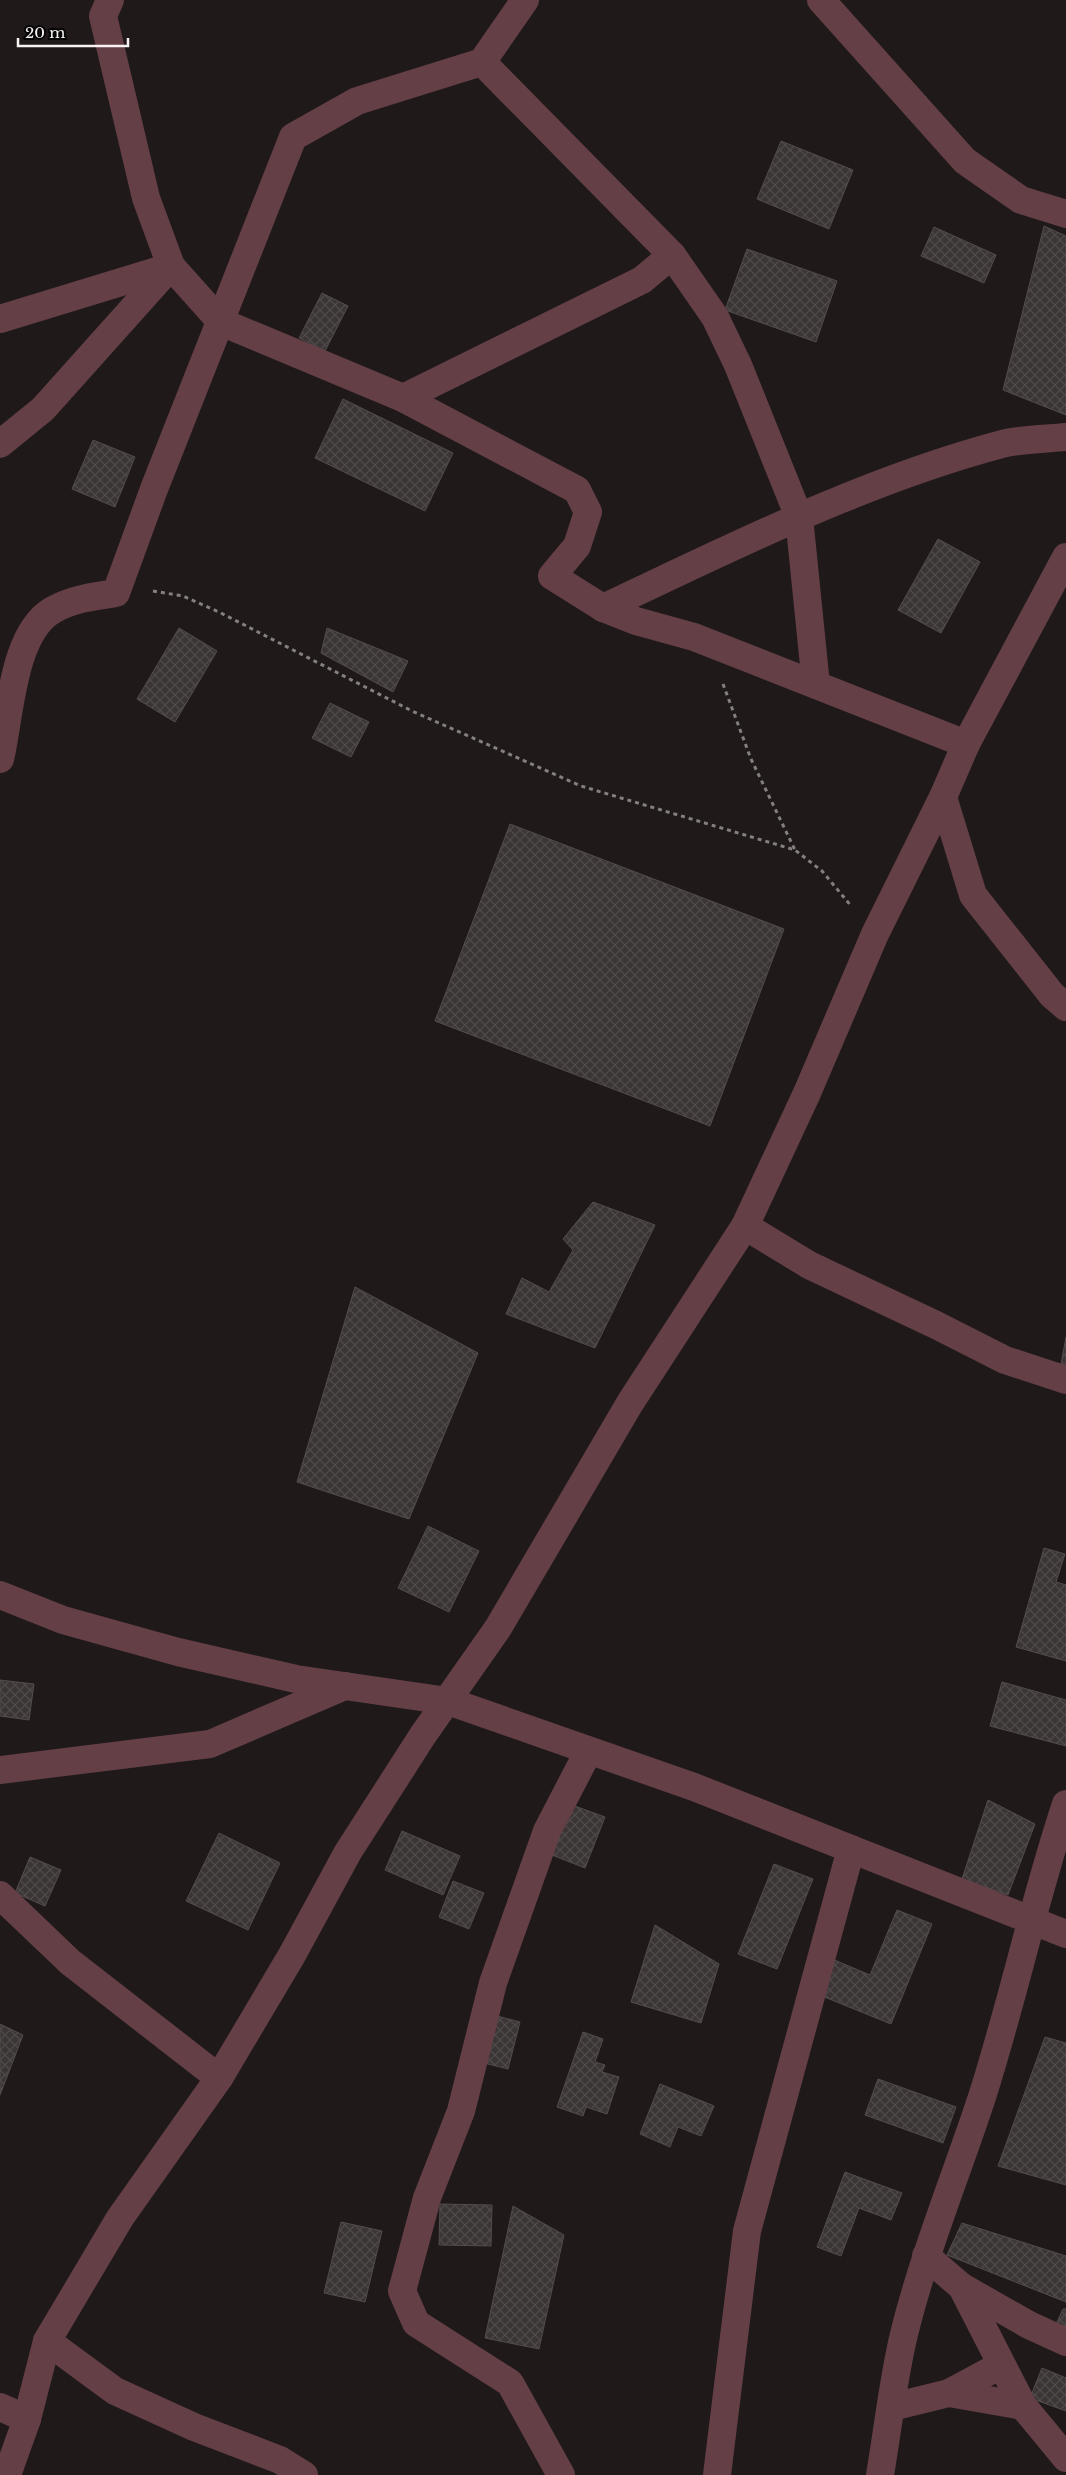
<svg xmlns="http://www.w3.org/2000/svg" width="1066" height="2475" viewBox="0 0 1066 2475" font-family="'Libre Baskerville',serif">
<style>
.building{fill:url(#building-cross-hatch);stroke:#534c4d}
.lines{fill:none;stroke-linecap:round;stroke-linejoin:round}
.path{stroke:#847f80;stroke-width:3;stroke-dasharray:4 4;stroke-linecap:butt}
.minor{stroke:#643f46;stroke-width:28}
</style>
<defs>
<pattern id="building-cross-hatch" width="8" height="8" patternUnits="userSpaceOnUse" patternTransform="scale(1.25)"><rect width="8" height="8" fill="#3b3536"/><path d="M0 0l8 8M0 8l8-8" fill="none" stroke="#4e494a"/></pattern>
</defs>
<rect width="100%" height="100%" fill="#1f191a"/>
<!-- building -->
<g class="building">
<path d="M781,141L853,170L829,229L757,199Z"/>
<path d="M1044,226L1066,236V415L1003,390Z"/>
<path d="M934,227L996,255L984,283L921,256Z"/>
<path d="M747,249L837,281L816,342L725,310Z"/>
<path d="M322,293L348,306L325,351L299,338Z"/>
<path d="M343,399L453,453L425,511L315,458Z"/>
<path d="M93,440L135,457L115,507L72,489Z"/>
<path d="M938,539L980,562L941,633L898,610Z"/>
<path d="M179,628L217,651L175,722L137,699Z"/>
<path d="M327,628L408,661L393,692L321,653Z"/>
<path d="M330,703L369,722L351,757L312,738Z"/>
<path d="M510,824L784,929L710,1126L435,1021Z"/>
<path d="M593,1202L655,1225L595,1348L506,1314L522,1278L549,1292L573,1250L563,1239Z"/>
<path d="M355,1287L478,1353L409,1519L297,1482Z"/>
<path d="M1066,1337V1365L1061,1364Z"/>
<path d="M428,1526L479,1551L449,1612L398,1588Z"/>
<path d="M1044,1548L1065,1554L1056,1582L1066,1585V1661L1016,1647Z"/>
<path d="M0,1680L34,1684L29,1720L0,1716Z"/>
<path d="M1002,1682L1066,1700V1746L990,1726Z"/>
<path d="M988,1800L1035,1824L1008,1895L962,1879Z"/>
<path d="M572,1805L605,1817L585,1868L552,1855Z"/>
<path d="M402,1831L460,1856L443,1895L385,1870Z"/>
<path d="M219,1833L280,1863L248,1930L186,1901Z"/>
<path d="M30,1857L61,1870L45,1906L15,1893Z"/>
<path d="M774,1864L813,1879L777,1969L738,1954Z"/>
<path d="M453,1881L484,1893L469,1929L439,1917Z"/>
<path d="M897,1910L932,1924L891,2024L817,1994L832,1959L870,1975Z"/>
<path d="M655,1925L719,1964L701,2023L631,2002Z"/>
<path d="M497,2016L520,2022L508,2069L484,2063Z"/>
<path d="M0,2024L23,2035L0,2095Z"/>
<path d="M583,2032L603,2039L595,2062L605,2065L602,2072L619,2077L607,2114L586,2107L583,2116L557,2107Z"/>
<path d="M1045,2037L1066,2043V2185L998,2166Z"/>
<path d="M878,2079L956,2107L943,2143L865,2115Z"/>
<path d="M660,2084L714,2106L701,2136L678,2127L670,2147L640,2134Z"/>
<path d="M845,2172L902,2193L891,2220L859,2208L841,2256L817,2247Z"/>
<path d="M440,2204L492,2205L491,2246L439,2245Z"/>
<path d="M513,2206L564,2235L539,2349L485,2338Z"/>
<path d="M341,2222L382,2231L365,2302L324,2293Z"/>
<path d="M962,2223L1066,2256V2302L947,2255Z"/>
<path d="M1063,2309H1066V2340L1051,2335Z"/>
<path d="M1042,2368L1066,2378V2411L1030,2398Z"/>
</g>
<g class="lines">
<!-- path -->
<g class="path">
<path d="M153,591L183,596L219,612L412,711L581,786L795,850L822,871L852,907"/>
<path d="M723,684L751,759L795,850"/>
</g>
<!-- minor -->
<g class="minor">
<path d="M110,0L103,16L146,198L171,266L221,322L403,398L577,490L588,512L577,546L552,576L603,608L636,621L694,637L966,744"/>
<path d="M821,0L965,161L1021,200L1066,214"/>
<path d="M482,62L672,255L715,317L738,365L799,517L816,685"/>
<path d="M0,319L170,267"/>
<path d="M403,398L642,280L672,255"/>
<path d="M0,444L43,409L171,266"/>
<path d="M603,608C733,547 863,481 1002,444C1022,439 1045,439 1066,437"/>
<path d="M0,759C10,718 12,633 53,610C72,599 95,596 116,593L154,489L293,137L357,101L482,62L525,0"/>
<path d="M943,797L973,895L1052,995L1066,1007"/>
<path d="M745,1226L809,1265L936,1325L1005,1360L1066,1380"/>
<path d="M0,1595L63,1620L178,1652L296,1679L448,1701L694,1787L1066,1934"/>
<path d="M0,1770L210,1744L345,1686"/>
<path d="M0,1895L70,1962L219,2078"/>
<path d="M926,2256L962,2287L1029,2325L1066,2342"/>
<path d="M962,2287L1023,2406L1066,2458"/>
<path d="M47,2341L115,2391L194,2427L280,2460L304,2475"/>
<path d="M949,2393L1023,2406"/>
<path d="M0,2407L27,2419"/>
<path d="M892,2407L949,2393L1001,2365"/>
<path d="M7,2475L27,2419L47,2341L120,2218L219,2078L292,1955L348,1852L423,1735L498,1628L630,1403L745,1226L807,1093L875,934L943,797L966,744L1066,557"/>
<path d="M561,2475L510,2383L416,2323L402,2291L427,2198L461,2111L493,1983L547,1831L588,1752"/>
<path d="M717,2475L747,2231L851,1849"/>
<path d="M880,2475C888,2428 893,2380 904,2334C924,2253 956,2176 982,2097C1013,2000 1034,1900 1066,1804"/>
</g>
</g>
<!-- scale -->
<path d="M18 38v8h110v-8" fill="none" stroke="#f7f3f4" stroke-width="2.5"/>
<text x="25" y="38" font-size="15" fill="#f7f3f4" stroke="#070506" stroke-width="4" paint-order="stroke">20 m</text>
</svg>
